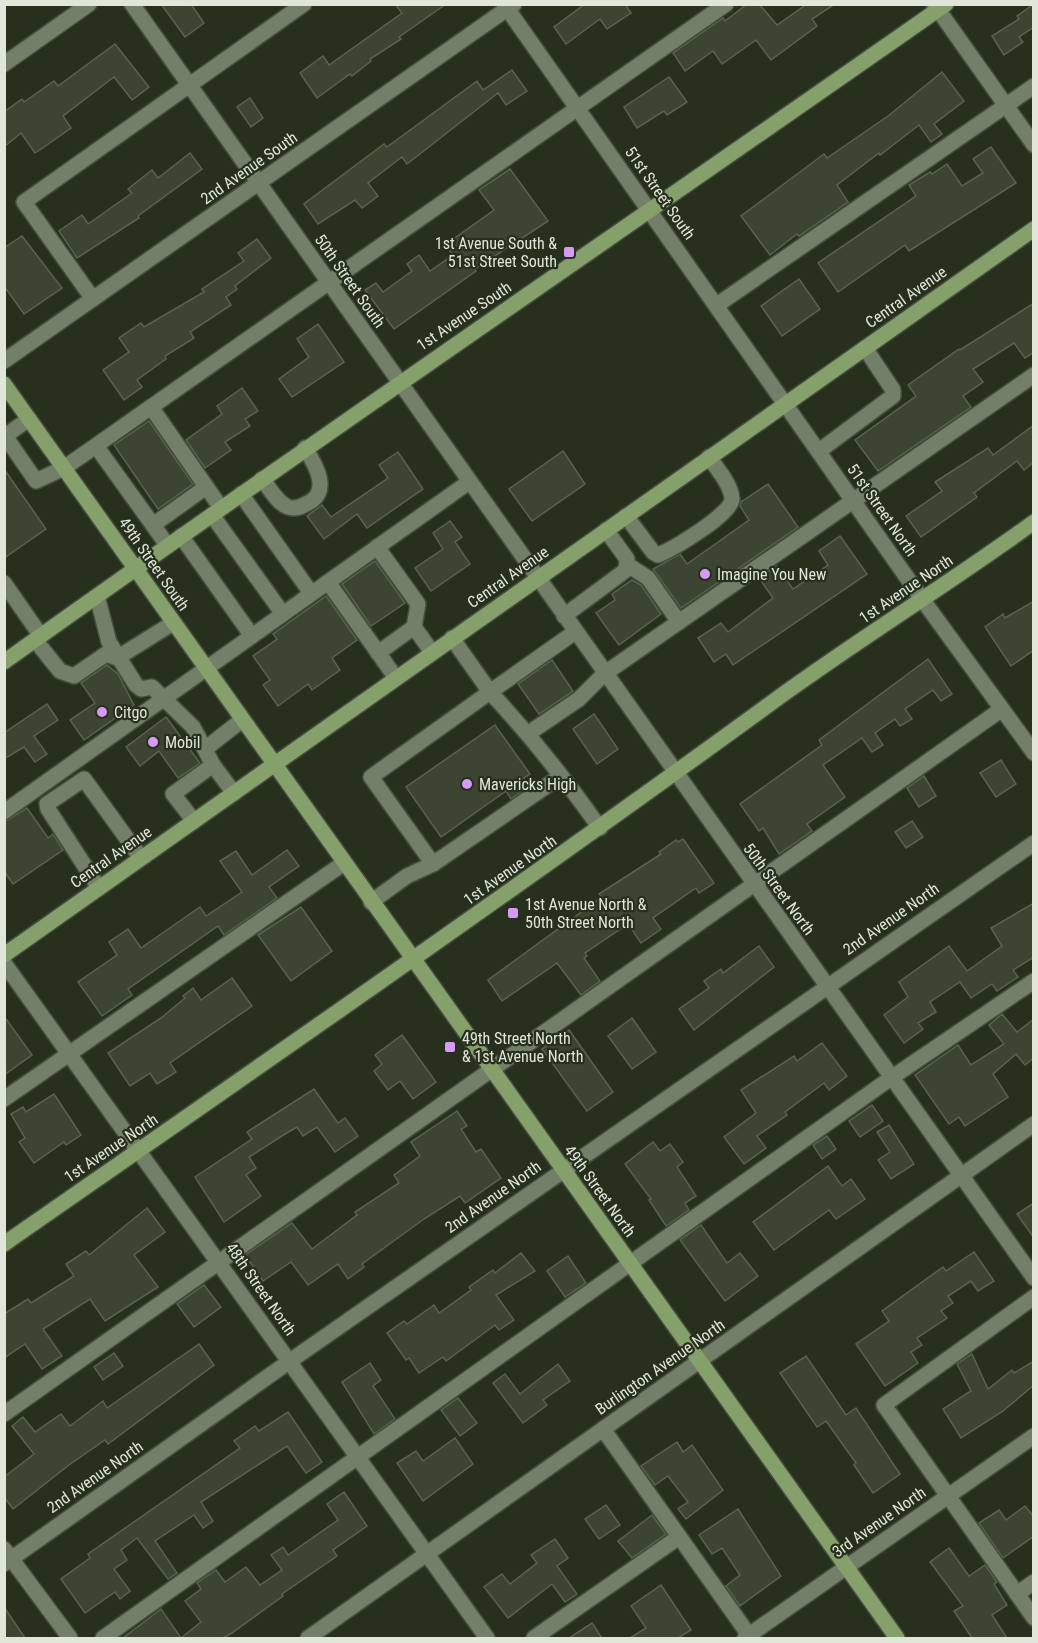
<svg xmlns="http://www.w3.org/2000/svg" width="1038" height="1643" viewBox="0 0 1038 1643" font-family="'Roboto Condensed',sans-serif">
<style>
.building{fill:#3b4531;stroke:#59634f;stroke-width:1.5}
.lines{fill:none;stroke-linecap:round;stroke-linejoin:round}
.minor-casing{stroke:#454e3d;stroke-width:18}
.major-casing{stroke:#454e3d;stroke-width:18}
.minor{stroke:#737f69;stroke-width:15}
.major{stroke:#85a06b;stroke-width:15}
.poi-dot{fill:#d89af8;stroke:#26301d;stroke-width:2}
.labels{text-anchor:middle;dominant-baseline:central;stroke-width:4.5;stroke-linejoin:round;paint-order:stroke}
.street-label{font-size:16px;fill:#e0e6da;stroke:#26301d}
.poi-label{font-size:16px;fill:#e0e6da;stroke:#26301d;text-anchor:start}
</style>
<rect width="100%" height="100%" fill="#26301d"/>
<!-- building -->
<g class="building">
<path d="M161,4H191L204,23L185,37Z"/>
<path d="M395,4H446L399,37L401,39L370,59L371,61L352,76L350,74L317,98L300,73L323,56L329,65L402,13Z"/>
<path d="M585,4H625L631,13L607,29L600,19L566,44L554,27Z"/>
<path d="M747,4H759L777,25L807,4H835L812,19L817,26L771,60L756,40L722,64L713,51L685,71L673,53L723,18L725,21Z"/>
<path d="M1034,4V27L1019,37L1023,42L1004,55L992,36L1019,19L1017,16Z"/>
<path d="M115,44L149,87L132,100L114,77L63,116L71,128L44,147L35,153L21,133L4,147V112L22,99L24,102L54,81L58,86Z"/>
<path d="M512,70L527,91L506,105L498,93L407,164L402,157L368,183L378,196L362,208L355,200L318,224L304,204L384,144L387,147L477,81L483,90Z"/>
<path d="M942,72L964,101L934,124L942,134L931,142L919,125L880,155L879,153L837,185L848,202L799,236L797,234L770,255L741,216L824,154L827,158L888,116Z"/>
<path d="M669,77L687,102L667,115L664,111L637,128L624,107Z"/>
<path d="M250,98L263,118L251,127L237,107Z"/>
<path d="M991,147L1016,183L909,251L905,245L838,292L818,263L916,196L909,185L930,172L932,174L947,164L962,186L983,173L973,159Z"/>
<path d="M190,153L202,169L138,216L139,218L77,258L59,231L82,215L88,224L132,193L128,189L152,170L158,178Z"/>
<path d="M510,169L548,221L475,269L476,271L394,329L365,290L376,283L383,292L412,271L407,264L419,255L430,271L453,255L445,245L494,210L479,190Z"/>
<path d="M22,236L62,288L24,314L4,286V248Z"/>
<path d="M257,239L271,258L235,286L237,289L226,297L231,305L190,332L194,338L165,356L166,359L137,380L142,387L124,400L103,370L129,352L119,338L141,323L144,327L204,292L202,289L244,261L238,253Z"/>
<path d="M799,279L820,309L782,336L761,306Z"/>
<path d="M1034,303V352L1025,358L1014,343L973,369L983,382L963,396L971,407L878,471L855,440L916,396L908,385L959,349L960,350Z"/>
<path d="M318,324L344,362L292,397L279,379L309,357L297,339Z"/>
<path d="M242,388L258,411L245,419L250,426L225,442L231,450L205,468L186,440L222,414L217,406Z"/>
<path d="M149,421L193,484L158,509L114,445Z"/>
<path d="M1034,425V462L1024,470L1017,461L974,493L977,497L921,537L906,516L942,491L935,482L988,448L993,455Z"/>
<path d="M563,451L585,484L532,521L509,489Z"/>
<path d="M398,452L423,489L367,528L357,514L324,539L307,516L322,505L331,517L388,478L379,465Z"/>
<path d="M4,469L46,529L4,558Z"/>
<path d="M768,484L798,527L681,608L653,569L680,554L687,564L749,520L740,506L741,502Z"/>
<path d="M450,521L462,537L455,542L470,564L431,591L415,568L443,549L433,533Z"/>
<path d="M840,536L867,574L733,665L726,654L714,662L698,638L721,623L728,632L773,598L759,578L777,566L793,589L828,565L819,551Z"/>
<path d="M375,561L405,603L371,626L342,584Z"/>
<path d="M632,580L641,585L661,614L619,645L596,613L615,600L612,594Z"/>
<path d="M326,596L357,640L332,658L340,670L312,690L308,684L278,706L263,685L270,680L253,656L277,639L273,634Z"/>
<path d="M1034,601V650L1011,666L985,627L1003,614L1005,618Z"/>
<path d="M928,659L952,694L941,701L933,690L905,709L912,719L900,726L895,719L875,733L883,745L872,752L862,738L823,765L845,797L807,824L812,831L779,854L763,828L759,831L740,804L822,745L819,740Z"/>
<path d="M552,660L573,691L539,714L518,684Z"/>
<path d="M107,665L118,674L134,705L84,740L70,720L95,703L81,683Z"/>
<path d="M47,704L58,720L34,736L47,754L35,762L24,747L4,759V733Z"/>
<path d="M594,714L618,749L597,764L573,729Z"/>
<path d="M166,717L200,763L178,778L159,751L140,766L126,747Z"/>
<path d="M495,725L530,774L521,780L526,788L511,799L506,791L441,837L406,787Z"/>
<path d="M1001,760L1016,784L996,797L980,773Z"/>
<path d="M924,776L936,796L919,807L907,788Z"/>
<path d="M27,808L48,838L53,834L63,850L13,884L4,871V822Z"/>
<path d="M912,821L923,837L906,848L895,832Z"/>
<path d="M683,839L714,883L699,893L696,888L653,918L661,929L641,943L628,924L585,953L587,956L584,958L600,981L581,995L557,963L502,1001L488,980L602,897L599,894L661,854L659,852L676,840L678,842Z"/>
<path d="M287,850L299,866L269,887L277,898L224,935L218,926L128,989L132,995L102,1016L78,982L117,955L109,942L128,929L141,948L200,907L206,916L242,892L220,861L236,851L252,875Z"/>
<path d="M1034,903V957L1013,970L1018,977L997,991L992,984L971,998L960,982L930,1002L936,1012L918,1023L923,1029L904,1043L884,1015L908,997L899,982L949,946L967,971L1002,946L991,928Z"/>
<path d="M301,907L332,951L291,981L258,935Z"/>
<path d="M759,946L774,967L694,1030L679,1009L709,988L704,981L721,969L723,973Z"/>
<path d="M232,978L252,1006L170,1063L176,1072L157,1084L150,1073L130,1086L108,1053L161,1018L185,998L183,996L193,988L201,1000Z"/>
<path d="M1002,1014L1017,1032L1034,1019V1058L1025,1065L1016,1054L993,1074L1008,1097L965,1126L959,1117L949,1124L915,1075L958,1045L971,1065L1004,1044L989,1025Z"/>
<path d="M4,1016L32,1055L4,1075Z"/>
<path d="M632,1018L656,1052L632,1069L608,1036Z"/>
<path d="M569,1030L613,1092L587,1111L542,1049Z"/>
<path d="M402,1035L436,1082L413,1099L400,1081L388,1090L374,1071L382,1064L375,1055Z"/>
<path d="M822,1043L847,1076L829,1090L824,1083L785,1112L787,1115L757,1136L766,1148L744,1164L724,1137L756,1113L741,1090L794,1056L797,1061Z"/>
<path d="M314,1089L338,1123L345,1118L358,1136L335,1152L317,1127L303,1136L297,1127L285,1134L249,1157L256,1168L246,1175L261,1196L224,1222L195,1177L252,1139L247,1132Z"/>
<path d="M54,1094L81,1135L66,1145L64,1142L34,1163L19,1142L25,1138L11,1114L23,1107L26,1112Z"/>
<path d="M872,1105L883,1121L860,1137L849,1121Z"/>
<path d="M457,1111L467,1126L461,1129L476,1152L481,1149L501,1178L465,1203L460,1196L424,1219L362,1264L364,1267L348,1279L338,1264L308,1285L291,1262L263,1281L245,1255L292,1223L312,1249L357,1215L355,1212L399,1183L394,1175L420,1156L411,1142Z"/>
<path d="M889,1125L914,1164L891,1179L878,1160L890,1152L877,1132Z"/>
<path d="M827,1136L836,1149L822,1159L813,1145Z"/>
<path d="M653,1142L660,1151L670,1144L683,1162L677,1167L696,1196L685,1203L689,1210L666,1226L649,1200L651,1199L625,1164Z"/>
<path d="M828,1166L842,1186L851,1179L865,1199L836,1219L829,1210L774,1250L753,1222Z"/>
<path d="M1034,1203V1238L1017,1214Z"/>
<path d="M147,1208L165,1232L134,1255L158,1287L105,1321L90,1299L43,1329L62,1356L42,1369L25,1344L4,1358V1314L28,1299L31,1303L74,1276L66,1264L86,1251L89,1255Z"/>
<path d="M701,1225L727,1263L740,1253L758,1276L725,1301L680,1240Z"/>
<path d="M974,1252L994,1281L978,1291L971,1281L948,1296L953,1303L941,1311L947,1318L917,1338L922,1345L911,1352L918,1363L885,1386L856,1344L889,1321L882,1311L943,1267L946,1271Z"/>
<path d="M521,1253L535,1271L496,1295L514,1320L499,1330L495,1325L446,1361L443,1357L419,1373L409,1358L406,1360L387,1333L404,1321L407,1324L434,1305L439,1313L471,1290L469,1287L493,1270L495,1273Z"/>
<path d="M568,1256L586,1283L565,1297L547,1271Z"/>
<path d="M204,1285L221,1307L194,1327L177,1304Z"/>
<path d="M199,1344L214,1365L108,1444L105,1440L69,1465L13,1509L4,1497V1477L34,1454L12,1426L23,1417L35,1432L61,1414L70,1426L103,1401L107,1408Z"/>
<path d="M114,1353L123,1366L103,1380L94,1367Z"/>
<path d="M972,1354L988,1389L1012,1370L1014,1373L1034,1361V1385L1003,1411L961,1438L943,1409L971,1391L957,1364Z"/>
<path d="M806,1356L846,1415L856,1408L900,1474L873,1493L854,1465L856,1463L826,1421L817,1427L780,1373Z"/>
<path d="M370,1363L381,1380L373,1386L395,1419L374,1434L342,1382Z"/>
<path d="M558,1364L570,1381L543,1400L547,1405L523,1423L493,1383L505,1374L520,1394Z"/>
<path d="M458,1398L477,1423L460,1436L441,1410Z"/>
<path d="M288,1412L322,1462L306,1473L287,1446L201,1502L213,1521L203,1528L194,1515L155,1541L177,1573L168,1579L137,1538L121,1550L127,1560L114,1569L130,1591L120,1599L115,1592L85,1613L61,1579L90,1558L88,1554L240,1448L234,1441L255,1426L259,1431Z"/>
<path d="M455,1438L473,1464L423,1501L397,1463L416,1451L423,1461Z"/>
<path d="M677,1442L683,1452L692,1445L723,1490L686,1519L678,1509L688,1502L668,1476L655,1485L641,1466Z"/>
<path d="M344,1492L367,1526L333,1550L337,1556L282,1594L283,1596L232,1633L223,1638H123L161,1609L181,1638L201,1622L185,1601L201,1589L197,1583L216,1570L225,1582L246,1567L260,1585L282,1570L271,1555L283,1547L288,1555L338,1520L327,1504Z"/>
<path d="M606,1505L620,1525L599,1539L585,1519Z"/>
<path d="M1025,1506L1034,1517V1536L1003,1558L979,1523L999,1510L1006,1520Z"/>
<path d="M738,1509L781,1576L740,1606L726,1586L740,1575L722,1548L712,1554L699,1535Z"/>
<path d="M652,1515L666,1534L632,1558L618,1541Z"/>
<path d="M555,1539L568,1558L557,1566L577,1594L565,1602L552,1584L508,1618L484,1587L502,1574L510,1584L537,1563L531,1555Z"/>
<path d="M949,1548L969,1576L985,1565L997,1582L994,1584L1007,1605L992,1615L1007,1638H972L954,1611L963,1606L930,1562Z"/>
<path d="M661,1585L691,1630L678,1638H630L646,1628L631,1606Z"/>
<path d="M4,1607L25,1638H4Z"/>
<path d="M592,1623L602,1638H569Z"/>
</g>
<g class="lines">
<!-- minor casing -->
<g class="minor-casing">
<g id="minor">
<path d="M132,4L1034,1278"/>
<path d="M504,4L922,599L1034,753"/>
<path d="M934,4L1034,145"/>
<path d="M4,64L89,4"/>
<path d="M93,299L24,202L304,4"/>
<path d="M717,305L1034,86"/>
<path d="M4,361L514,4"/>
<path d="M151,407L221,508"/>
<path d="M29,419L5,436L36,481L64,468L726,4"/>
<path d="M96,446L168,546"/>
<path d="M819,451L893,396V390L865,348"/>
<path d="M262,479C269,487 277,503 288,507C294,509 301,507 306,504C332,493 316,465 305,448"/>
<path d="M241,494L311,593"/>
<path d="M212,515L283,614"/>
<path d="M626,516L653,552L658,555C673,549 732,514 732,499C731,484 717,469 709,457"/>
<path d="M153,525L206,487"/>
<path d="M181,536L252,636"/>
<path d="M377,547L418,604L414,627L432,652"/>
<path d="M628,565L648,578L679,622"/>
<path d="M328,582L396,678"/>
<path d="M4,583L41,636"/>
<path d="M97,596L109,642L136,685L141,689L152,687L193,727L213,765L234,793"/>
<path d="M564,616L626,570L627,559L606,530"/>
<path d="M452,638L490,692L575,632"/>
<path d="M35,640L60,671L74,676L106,654L117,658L173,623"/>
<path d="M378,653L414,627"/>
<path d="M529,733L579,699L604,674L1034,375"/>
<path d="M205,749L242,720"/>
<path d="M561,776L433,864L371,777L490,692C530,735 566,780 600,828"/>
<path d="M4,812L469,482"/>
<path d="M194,821L173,794L213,765"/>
<path d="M99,888L48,809L47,804L84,779L141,858"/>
<path d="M371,902L407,876L433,864"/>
<path d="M4,963L487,1638"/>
<path d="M4,1099L344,863"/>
<path d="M1034,1297L884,1405L1034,1618"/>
<path d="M4,1414L1002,709"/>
<path d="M603,1429L751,1638"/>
<path d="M4,1549L70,1638"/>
<path d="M4,1564L290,1361L1034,843"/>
<path d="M1017,1594L1034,1582"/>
<path d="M103,1638L891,1078L1034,981"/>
<path d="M308,1638L1034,1124"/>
<path d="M534,1638L679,1537"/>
<path d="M745,1638L1034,1436"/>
</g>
</g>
<!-- major casing -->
<g class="major-casing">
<g id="major">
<path d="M4,384L897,1638"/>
<path d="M4,662C316,439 632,224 946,4"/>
<path d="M4,955L1034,229"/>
<path d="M4,1244C264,1063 523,884 778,698C862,637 950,583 1034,522"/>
</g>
</g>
<!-- minor -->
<use href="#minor" class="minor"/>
<!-- major -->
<use href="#major" class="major"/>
</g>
<!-- markers -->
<g class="poi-dot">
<rect x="563" y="246" width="12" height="12" rx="3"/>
<circle cx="705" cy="574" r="6"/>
<circle cx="102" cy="712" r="6"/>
<circle cx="153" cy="742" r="6"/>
<circle cx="467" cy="784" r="6"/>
<rect x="507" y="907" width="12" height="12" rx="3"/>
<rect x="444" y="1041" width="12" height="12" rx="3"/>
</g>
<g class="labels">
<!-- street labels -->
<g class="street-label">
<text transform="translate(249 168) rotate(-35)">2nd Avenue South</text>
<text transform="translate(660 193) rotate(55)">51st Street South</text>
<text transform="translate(350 281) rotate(55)">50th Street South</text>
<text transform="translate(906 297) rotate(-35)">Central Avenue</text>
<text transform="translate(464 316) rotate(-34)">1st Avenue South</text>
<text transform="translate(882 510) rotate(55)">51st Street North</text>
<text transform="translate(154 564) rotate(55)">49th Street South</text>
<text transform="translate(508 577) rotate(-35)">Central Avenue</text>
<text transform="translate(906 589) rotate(-34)">1st Avenue North</text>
<text transform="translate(111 857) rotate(-35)">Central Avenue</text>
<text transform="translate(510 870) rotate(-35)">1st Avenue North</text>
<text transform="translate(779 889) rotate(54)">50th Street North</text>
<text transform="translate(891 919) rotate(-35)">2nd Avenue North</text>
<text transform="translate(111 1148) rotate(-34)">1st Avenue North</text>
<text transform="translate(600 1191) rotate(54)">49th Street North</text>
<text transform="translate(493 1197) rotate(-35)">2nd Avenue North</text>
<text transform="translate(261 1289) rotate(55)">48th Street North</text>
<text transform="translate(660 1367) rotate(-35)">Burlington Avenue North</text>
<text transform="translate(95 1477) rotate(-35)">2nd Avenue North</text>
<text transform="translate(879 1522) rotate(-35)">3rd Avenue North</text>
</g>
<!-- poi labels -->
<g class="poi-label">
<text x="557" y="243" text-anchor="end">1st Avenue South &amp;<tspan x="557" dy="18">51st Street South</tspan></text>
<text x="717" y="574">Imagine You New</text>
<text x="114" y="712">Citgo</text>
<text x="165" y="742">Mobil</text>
<text x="479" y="784">Mavericks High</text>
<text x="525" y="904">1st Avenue North &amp;<tspan x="525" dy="18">50th Street North</tspan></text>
<text x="462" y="1038">49th Street North<tspan x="462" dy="18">&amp; 1st Avenue North</tspan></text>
</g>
</g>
<!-- border -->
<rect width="1038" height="1643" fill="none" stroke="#e0e6da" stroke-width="12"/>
</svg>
